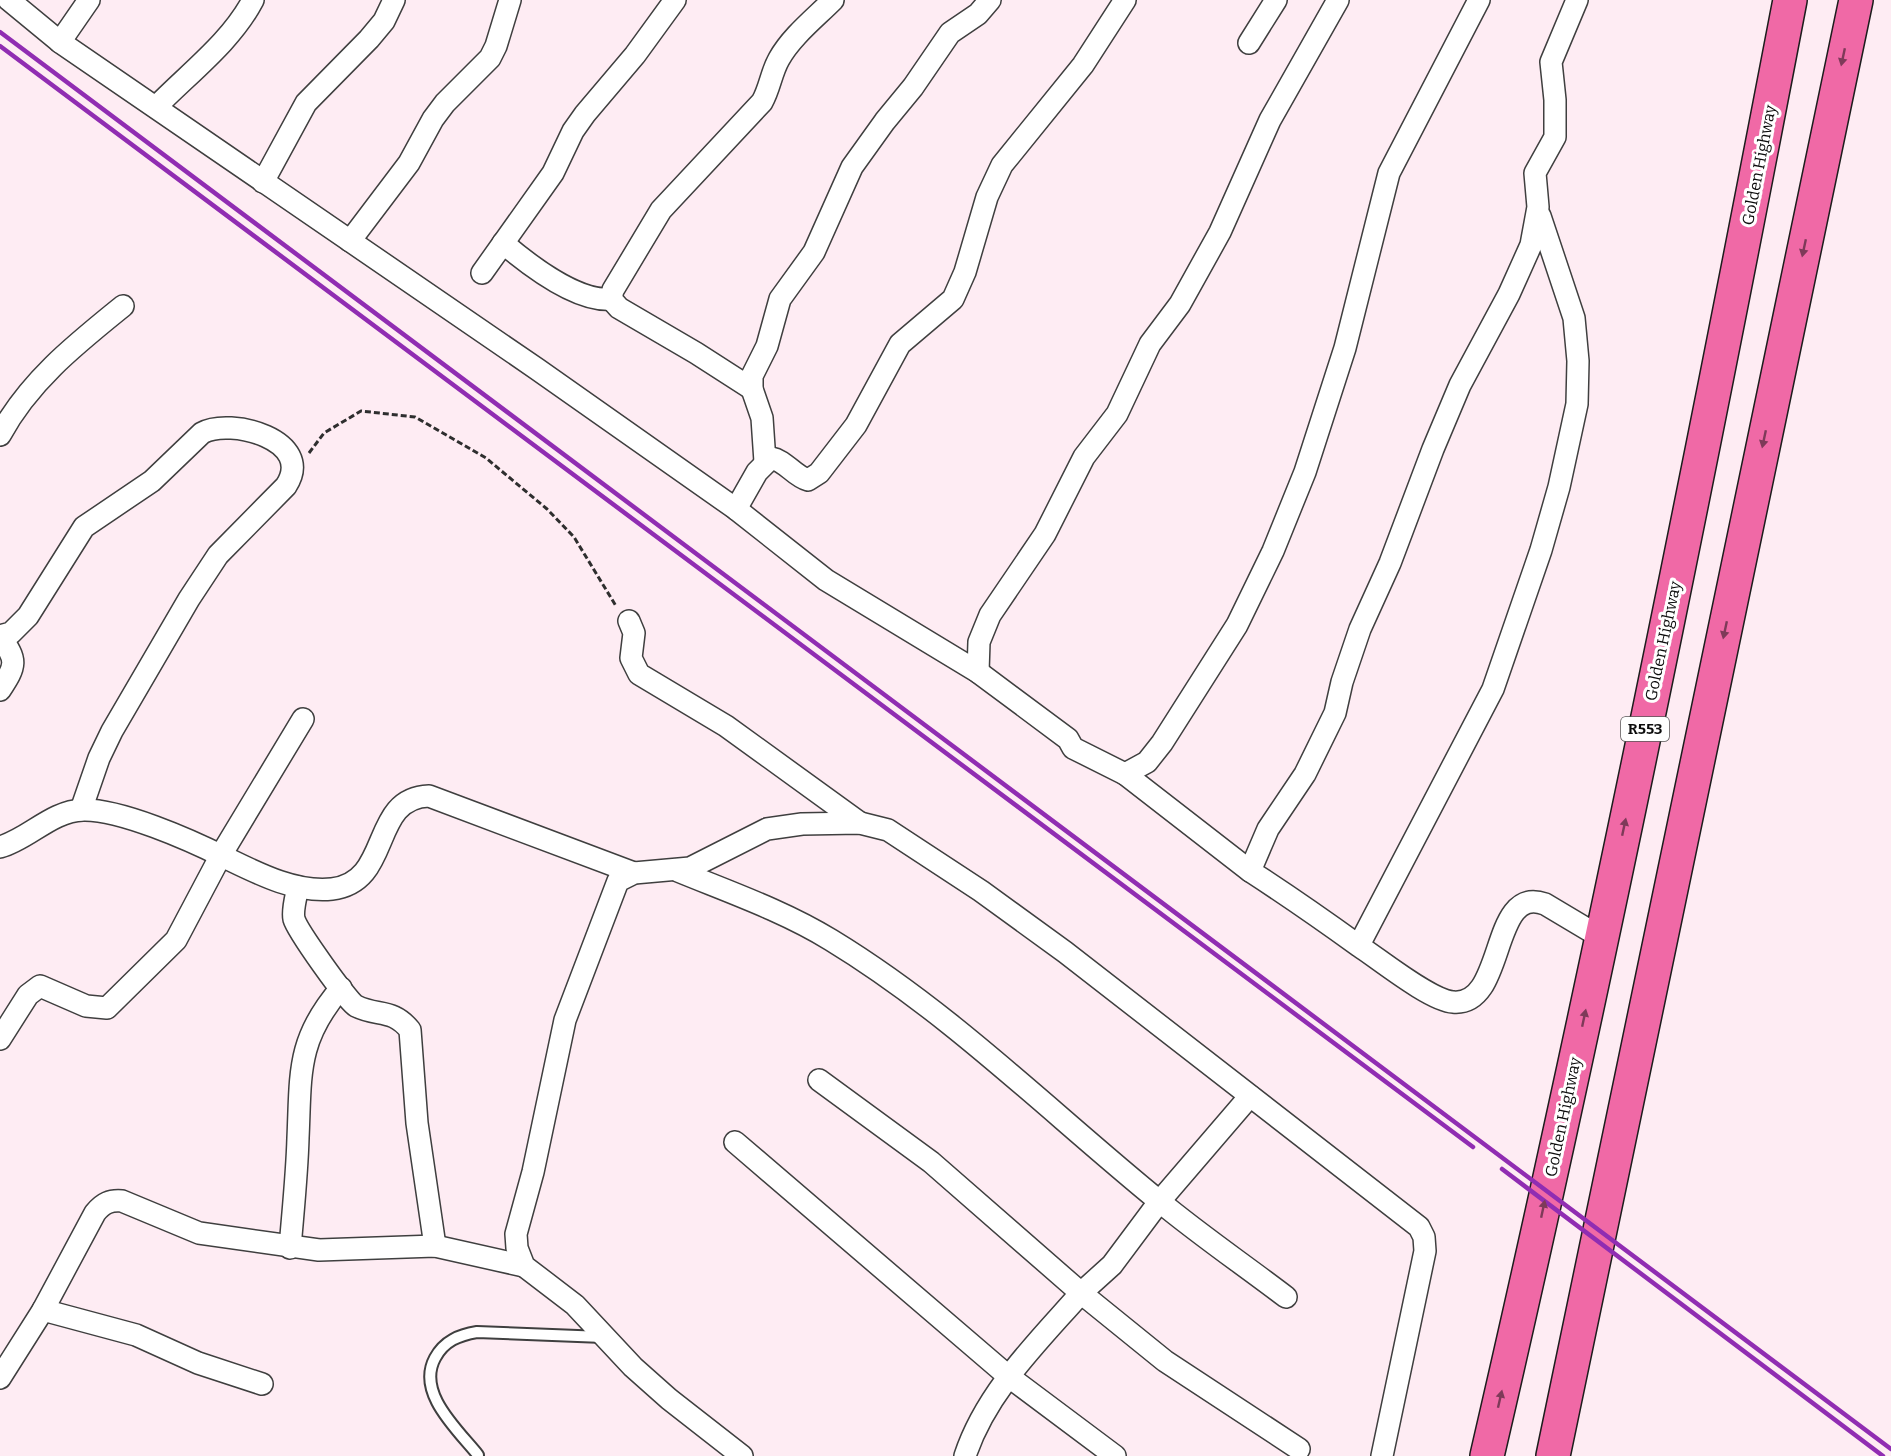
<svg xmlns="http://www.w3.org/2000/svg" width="1891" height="1456" viewBox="0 0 1891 1456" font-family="Bitter,serif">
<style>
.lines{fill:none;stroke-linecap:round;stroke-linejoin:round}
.lane-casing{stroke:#3f3f3f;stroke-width:14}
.street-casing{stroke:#3f3f3f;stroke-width:24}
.primary-casing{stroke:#1d1d1d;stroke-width:36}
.path{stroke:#2e2e2e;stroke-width:3;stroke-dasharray:6 3;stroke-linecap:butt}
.lane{stroke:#fff;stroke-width:10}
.street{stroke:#fff;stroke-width:21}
.primary{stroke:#f069a6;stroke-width:33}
.rail{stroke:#902db2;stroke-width:4.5}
.oneway{fill:#7e3a59}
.labels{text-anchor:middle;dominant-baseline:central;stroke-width:6;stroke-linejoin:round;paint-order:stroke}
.shield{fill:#fff;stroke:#555;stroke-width:1.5}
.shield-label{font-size:15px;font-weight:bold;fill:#0c0c0c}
.street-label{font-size:16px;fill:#0c0c0c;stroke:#fff}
</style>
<rect width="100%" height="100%" fill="#feecf3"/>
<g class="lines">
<!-- lane casing -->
<g class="lane-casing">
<path id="lane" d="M478,1455C458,1430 416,1393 435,1358C444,1341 459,1335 477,1332L603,1337"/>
</g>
<!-- street casing -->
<g class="street-casing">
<g id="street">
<path d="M9,0L60,42L537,369L736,509L826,580L978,672L1068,739L1073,748L1125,774L1147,762L1162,743L1237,625L1273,551L1305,472L1345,348L1389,173L1479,0"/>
<path d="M1577,0L1551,62L1555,100V137L1535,173L1538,207L1531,245L1509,294L1460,385L1433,449L1390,563L1360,629L1342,682L1335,713L1305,774L1268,829L1250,871C1287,895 1323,920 1359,946C1379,959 1431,1001 1453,1002C1507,1007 1489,884 1545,904L1602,938"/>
<path d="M60,42L89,0"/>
<path d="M1249,43L1276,0"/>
<path d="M156,107C189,73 231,42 253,0"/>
<path d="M263,182L306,103L369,39L384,21L394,0"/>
<path d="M350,241L409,163L433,119L445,103L490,58L496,46L510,0"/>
<path d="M503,243C529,265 577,302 611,299"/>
<path d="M482,273L553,173L573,131L585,114L635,55L675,0"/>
<path d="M752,389L696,353L619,308L611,299L613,290L661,210L762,102C770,88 771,73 779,59C791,37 815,18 833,0"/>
<path d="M0,435C29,381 76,344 123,306"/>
<path d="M765,462L762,418L752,389V376L767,346L780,299L814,252L852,167L885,121L913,87L950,33L978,14L990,0"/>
<path d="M736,509L757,472L771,458C785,460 794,476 808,480L819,473L856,425L900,344L953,299L965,272L987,197L1002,165L1083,65L1125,0"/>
<path d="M629,621L634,633L631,658L639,674L726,726L860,823"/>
<path d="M0,636L11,633L28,616L84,527L152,481L202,433C230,417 316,440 286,486L218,555L189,599L112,731L99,758L81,810"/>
<path d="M0,637C18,660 16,666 0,690"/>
<path d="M978,672L979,642L990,615L1045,534L1084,457L1117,414L1150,344L1180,304L1220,232L1270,120L1338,0"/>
<path d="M1125,774L1250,871"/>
<path d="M0,847C29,839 51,811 83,810C120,809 190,840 224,857C257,873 295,893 332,889C393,882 369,798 429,796L634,873"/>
<path d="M678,871C729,892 784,911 831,940C951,1013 1051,1113 1159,1201C1200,1235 1244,1265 1286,1297"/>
<path d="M298,887C296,897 292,910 294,919C297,930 347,1001 356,1006C378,1017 392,1008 410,1030L417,1123L435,1246"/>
<path d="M1359,945L1493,689L1541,550L1559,487L1577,404L1578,361L1574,318L1540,216"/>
<path d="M0,1039L28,995L40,986L86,1006L107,1008L176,940L221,855L303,719"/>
<path d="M819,1080L931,1162L1081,1293L1112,1265L1159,1202L1250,1096"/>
<path d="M735,1142L1008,1376L1115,1456"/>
<path d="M290,1248C293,1211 297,1174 298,1138C301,1074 296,1040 341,988"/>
<path d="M43,1310L136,1335L198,1363L262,1384"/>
<path d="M0,1378L43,1310L95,1213C103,1203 110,1200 122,1201L199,1233L319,1250L435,1246L524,1266"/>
<path d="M742,1456L669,1399L633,1367L575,1305L524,1266L517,1248L516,1234L533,1172L565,1020L618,881L634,873L690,868L767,829L802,824L860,823L888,830L981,891L1065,952L1419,1227L1424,1237L1425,1251L1382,1456"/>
<path d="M965,1456C986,1392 1037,1343 1081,1293L1165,1361L1299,1449"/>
</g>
</g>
<!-- primary casing -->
<g class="primary-casing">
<g id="primary">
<path d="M1487,1456C1599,973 1697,487 1790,0"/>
<path d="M1553,1456L1856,0"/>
</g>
</g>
<!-- path -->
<path class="path" d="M309,453L324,433L361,411L415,417L486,458L547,509L574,537L616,606"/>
<!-- lane -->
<use href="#lane" class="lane"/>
<!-- street -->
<use href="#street" class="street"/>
<!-- primary -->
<use href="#primary" class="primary"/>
<!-- rail -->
<g class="rail">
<path d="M0,32L1891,1449"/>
<path d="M0,46L1473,1147"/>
<path d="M1502,1169L1883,1456"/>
</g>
</g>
<!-- one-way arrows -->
<defs><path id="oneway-solid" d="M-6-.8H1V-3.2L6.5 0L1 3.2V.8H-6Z" transform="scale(1.5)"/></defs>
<g class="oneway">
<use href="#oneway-solid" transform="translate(1843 57) rotate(102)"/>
<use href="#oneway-solid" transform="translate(1804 248) rotate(102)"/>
<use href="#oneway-solid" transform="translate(1764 439) rotate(102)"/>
<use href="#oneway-solid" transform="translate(1725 630) rotate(102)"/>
<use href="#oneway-solid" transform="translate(1624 827) rotate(-78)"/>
<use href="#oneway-solid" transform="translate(1584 1018) rotate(-78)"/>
<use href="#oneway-solid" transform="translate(1543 1209) rotate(-78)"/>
<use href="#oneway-solid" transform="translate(1500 1399) rotate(-77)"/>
</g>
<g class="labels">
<!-- shield labels -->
<rect class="shield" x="1621" y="717" width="48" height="24" rx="4.5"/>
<g class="shield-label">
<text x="1645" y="729">R553</text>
</g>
<!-- street labels -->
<g class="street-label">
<text transform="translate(1759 165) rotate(-79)">Golden Highway</text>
<text transform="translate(1663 641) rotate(-78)">Golden Highway</text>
<text transform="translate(1563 1117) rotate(-78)">Golden Highway</text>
</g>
</g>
</svg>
